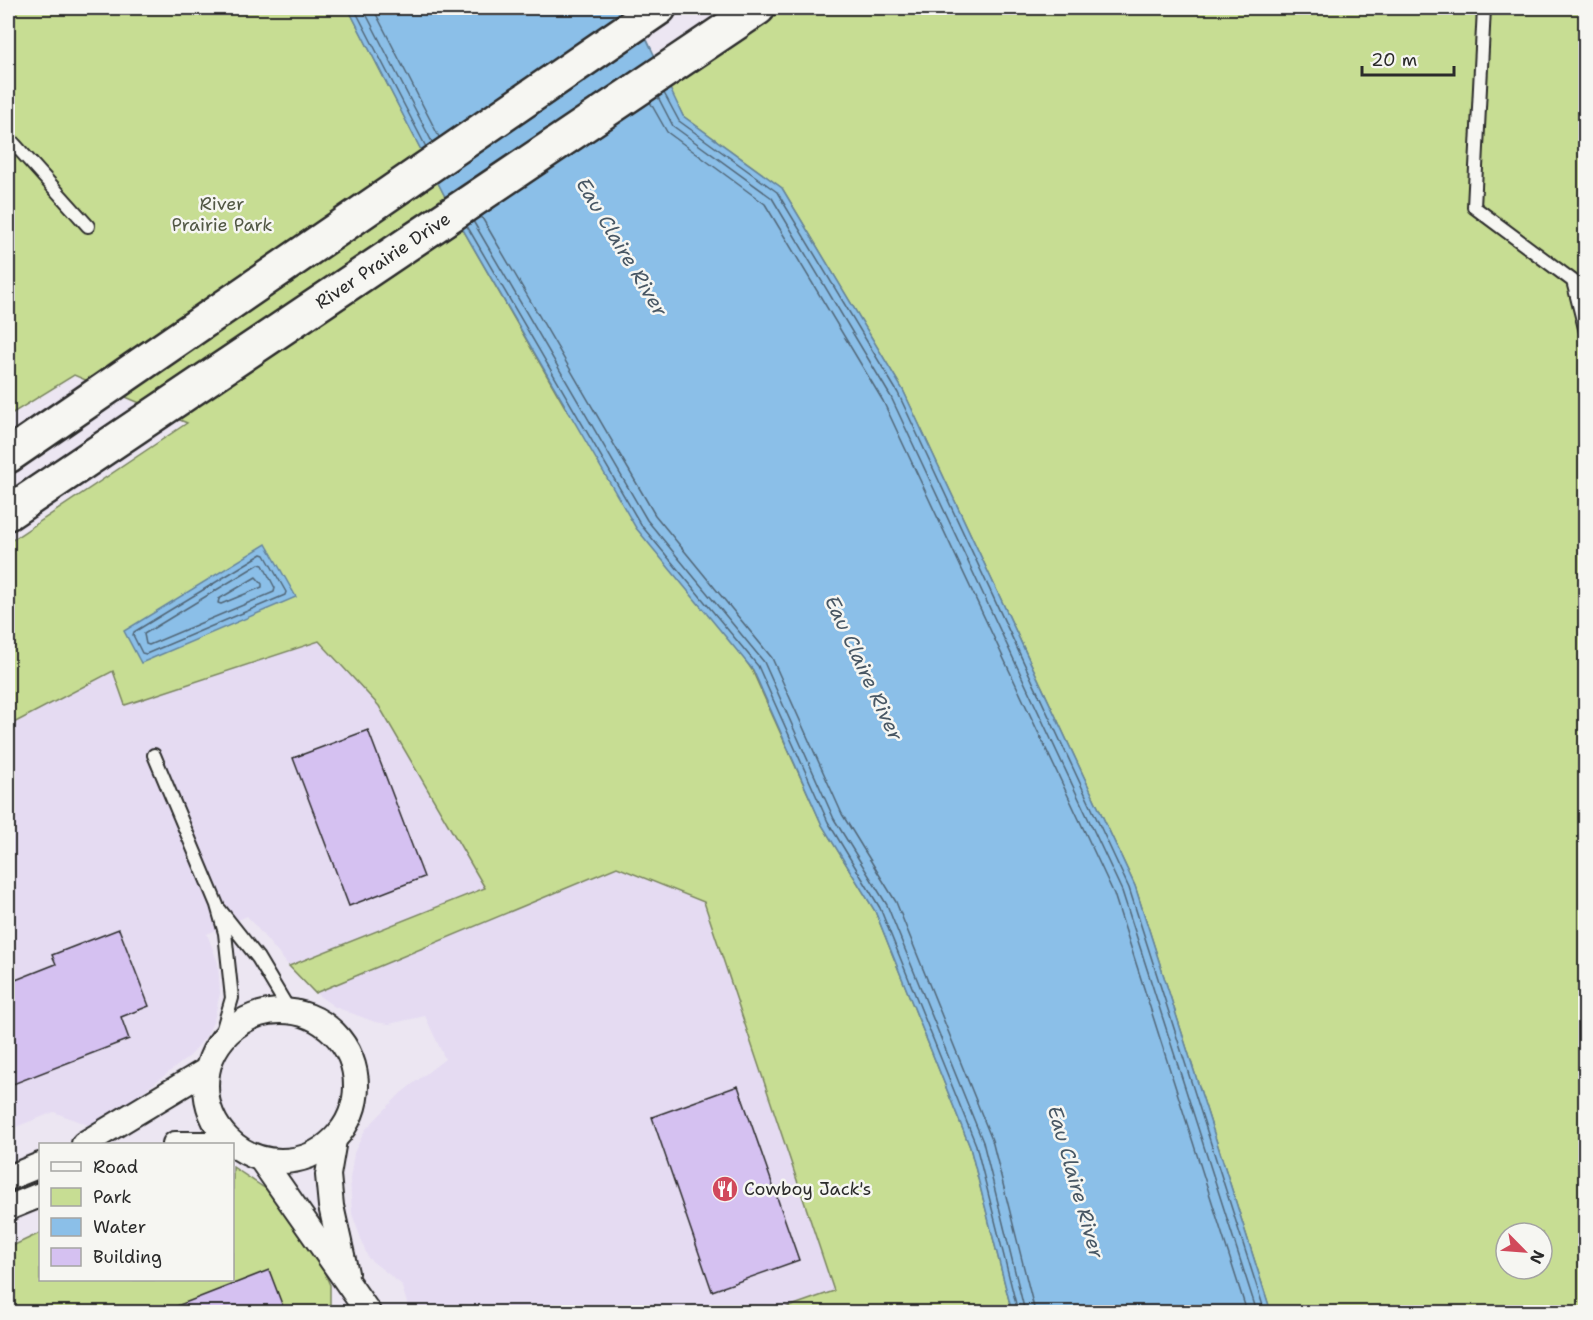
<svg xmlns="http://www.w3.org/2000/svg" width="1593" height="1320" viewBox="0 0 1593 1320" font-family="'Shantell Sans',sans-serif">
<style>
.built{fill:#e5dbf2}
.green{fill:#c7dd93;stroke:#79845f;stroke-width:1.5;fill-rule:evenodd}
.water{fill:#8bbfe8;stroke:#65849c;stroke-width:1.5}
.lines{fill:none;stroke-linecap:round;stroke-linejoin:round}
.shore{stroke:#516677;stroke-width:1.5}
.building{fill:#d5c1f1;stroke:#2b2b2b;stroke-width:1.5}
.lane-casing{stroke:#2b2b2b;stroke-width:16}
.street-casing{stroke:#2b2b2b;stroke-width:28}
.secondary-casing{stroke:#2b2b2b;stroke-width:38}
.lane{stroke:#f6f6f2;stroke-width:12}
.street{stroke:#f6f6f2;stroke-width:24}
.secondary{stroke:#f6f6f2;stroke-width:33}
.labels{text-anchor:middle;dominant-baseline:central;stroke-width:5;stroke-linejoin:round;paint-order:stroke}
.park-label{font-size:18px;fill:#525845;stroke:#f6f6f2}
.street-label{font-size:18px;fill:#2b2b2b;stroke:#f6f6f2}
.poi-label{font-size:18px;fill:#2b2b2b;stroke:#f6f6f2;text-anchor:start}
.water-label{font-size:20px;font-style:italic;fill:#485764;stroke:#f6f6f2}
</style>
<rect width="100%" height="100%" fill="#ece6f2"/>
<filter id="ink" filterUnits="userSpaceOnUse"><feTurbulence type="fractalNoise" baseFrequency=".0167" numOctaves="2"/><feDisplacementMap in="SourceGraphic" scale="12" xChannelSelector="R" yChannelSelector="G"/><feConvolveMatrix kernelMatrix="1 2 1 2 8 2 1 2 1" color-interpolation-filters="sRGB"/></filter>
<g filter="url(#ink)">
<!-- built -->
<g class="built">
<path d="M319,641L379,706L485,888L289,966L247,916L207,934L218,963L220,993L214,1020L207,1035L190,1056L127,1104L90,1126L54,1112L8,1130V726L114,671L125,705Z"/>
<path d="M617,866L704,902L834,1292L774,1312H410L401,1284L368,1258L352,1214L350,1179L354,1153L365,1130L401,1093L445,1059L425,1016L389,1024L375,1022L335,1007L315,993Z"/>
</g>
<!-- green -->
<g class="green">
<path d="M8,8H348L454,214L565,407L639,503L752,670L822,825L875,911L970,1147L1012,1312H774L834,1291L704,902L617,867L315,993L289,966L485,888L379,706L319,641L125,705L113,671L8,726V543L187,423L74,375L8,416Z"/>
<path d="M766,8H1585V1312H1271L1135,886L903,390L782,188L683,116L664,79ZM1506,1233H1542V1269H1506Z"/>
<path d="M233,1167L269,1191L314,1249L330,1285V1312H8V1248L40,1233V1280H232Z"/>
</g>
<!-- water -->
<g class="water">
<path d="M348,8H632L683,116L782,188L903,390L1135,886L1271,1312H1012L970,1147L875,911L822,825L753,670L636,528L454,214Z"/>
<path d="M266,544L296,597L141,663L124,631Z"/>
</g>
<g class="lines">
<!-- shore -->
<g class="shore">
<path d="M354,8L426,147"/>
<path d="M363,8L432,142"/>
<path d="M373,8L439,137"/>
<path d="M664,93L679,121L777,192L898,393L1129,888L1265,1312"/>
<path d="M658,97L673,126L772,198L891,397L1122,891L1257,1312"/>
<path d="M650,102L667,132L765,204L883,401L1114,894L1247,1312"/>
<path d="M481,216L655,515L772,658L842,814L896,902L992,1140L1035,1312"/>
<path d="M473,221L647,520L764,662L834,819L887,905L983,1142L1025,1312"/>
<path d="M467,226L641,525L758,666L828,822L880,908L976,1145L1018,1312"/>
<path d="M262,554L265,555L286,592L285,595L146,654L142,653L133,635L134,632Z"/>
<path d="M259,564L263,565L275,588L274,592L149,645L146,644L144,634Z"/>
<path d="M256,577L262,584V587L221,604L218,603L219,599Z"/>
</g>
</g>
<!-- building -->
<g class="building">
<path d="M368,730L424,877L349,906L293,758Z"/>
<path d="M119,929L149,1006L121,1017L129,1039L8,1086V983L56,964L52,955Z"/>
<path d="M738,1086L799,1260L712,1291L652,1117Z"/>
<path d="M269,1270L285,1312H165L164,1311Z"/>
</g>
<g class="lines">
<!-- lane casing -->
<g class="lane-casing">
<g id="lane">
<path d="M1484,8L1474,207L1573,281L1586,332"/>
<path d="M8,137L88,226"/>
<path d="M154,755L217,905L225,933L232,998L219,1042"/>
<path d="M220,910L258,958L289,1010"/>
</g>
</g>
<!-- street casing -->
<g class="street-casing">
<g id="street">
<circle cx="281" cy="1086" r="75"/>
<path d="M334,1140L328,1175L331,1206L346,1273"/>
<path d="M84,1144L207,1070"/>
<path d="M175,1144H210"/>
<path d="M261,1159L368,1312"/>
<path d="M8,1178L40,1165"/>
<path d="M8,1208L40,1195"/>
</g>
</g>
<!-- secondary casing -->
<g class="secondary-casing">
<g id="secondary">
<path d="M8,456L659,8"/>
<path id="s1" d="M8,513L758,8"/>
</g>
</g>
<!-- lane -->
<use href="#lane" class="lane"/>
<!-- street -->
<use href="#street" class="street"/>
<!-- secondary -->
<use href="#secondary" class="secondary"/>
</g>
</g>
<!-- icons -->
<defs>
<g id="restaurant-disc" transform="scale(1.35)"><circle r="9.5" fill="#d1495b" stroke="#f6f6f2"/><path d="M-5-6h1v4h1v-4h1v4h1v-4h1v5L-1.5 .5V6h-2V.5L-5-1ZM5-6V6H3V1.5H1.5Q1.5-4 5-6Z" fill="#fff"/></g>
</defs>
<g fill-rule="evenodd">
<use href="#restaurant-disc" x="725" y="1189"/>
</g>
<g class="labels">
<!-- park labels -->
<g class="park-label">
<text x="222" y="204">River<tspan x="222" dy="21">Prairie Park</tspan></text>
</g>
<!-- street labels -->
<g class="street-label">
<text stroke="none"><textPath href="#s1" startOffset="452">River Prairie Drive</textPath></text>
</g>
<!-- poi labels -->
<g class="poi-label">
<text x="744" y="1189">Cowboy Jack's</text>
</g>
<!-- water labels -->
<g class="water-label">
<text transform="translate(622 247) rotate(59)">Eau Claire River</text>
<text transform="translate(864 668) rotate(65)">Eau Claire River</text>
<text transform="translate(1076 1182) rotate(74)">Eau Claire River</text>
</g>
</g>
<!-- margin -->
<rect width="1593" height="1320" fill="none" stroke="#f6f6f2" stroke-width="30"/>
<rect x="15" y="15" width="1563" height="1290" fill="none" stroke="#2b2b2b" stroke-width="2" filter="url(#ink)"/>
<!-- legend -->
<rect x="39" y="1143" width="195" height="138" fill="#f6f6f2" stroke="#a5a5a2" stroke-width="1.5"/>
<rect x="51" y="1162" width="30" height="9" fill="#f6f6f2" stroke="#a5a5a2" stroke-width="1.5"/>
<text x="93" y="1173" font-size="18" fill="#2b2b2b">Road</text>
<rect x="51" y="1188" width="30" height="18" fill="#c7dd93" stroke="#a5a5a2" stroke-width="1.5"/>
<text x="93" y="1203" font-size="18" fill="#2b2b2b">Park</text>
<rect x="51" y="1218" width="30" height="18" fill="#8bbfe8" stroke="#a5a5a2" stroke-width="1.5"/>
<text x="93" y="1233" font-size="18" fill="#2b2b2b">Water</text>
<rect x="51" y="1248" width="30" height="18" fill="#d5c1f1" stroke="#a5a5a2" stroke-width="1.5"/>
<text x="93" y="1263" font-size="18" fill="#2b2b2b">Building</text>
<!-- north arrow -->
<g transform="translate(1524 1251) rotate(115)"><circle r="28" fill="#f6f6f2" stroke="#a5a5a2" stroke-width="1.5"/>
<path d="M0-4.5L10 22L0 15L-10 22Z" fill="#d1495b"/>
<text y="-9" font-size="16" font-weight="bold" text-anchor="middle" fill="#2b2b2b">N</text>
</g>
<!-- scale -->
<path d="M1362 66v9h92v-9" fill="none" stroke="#2b2b2b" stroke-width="3"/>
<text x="1371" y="66" font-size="18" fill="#2b2b2b" stroke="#f6f6f2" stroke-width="4.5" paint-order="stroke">20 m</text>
</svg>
